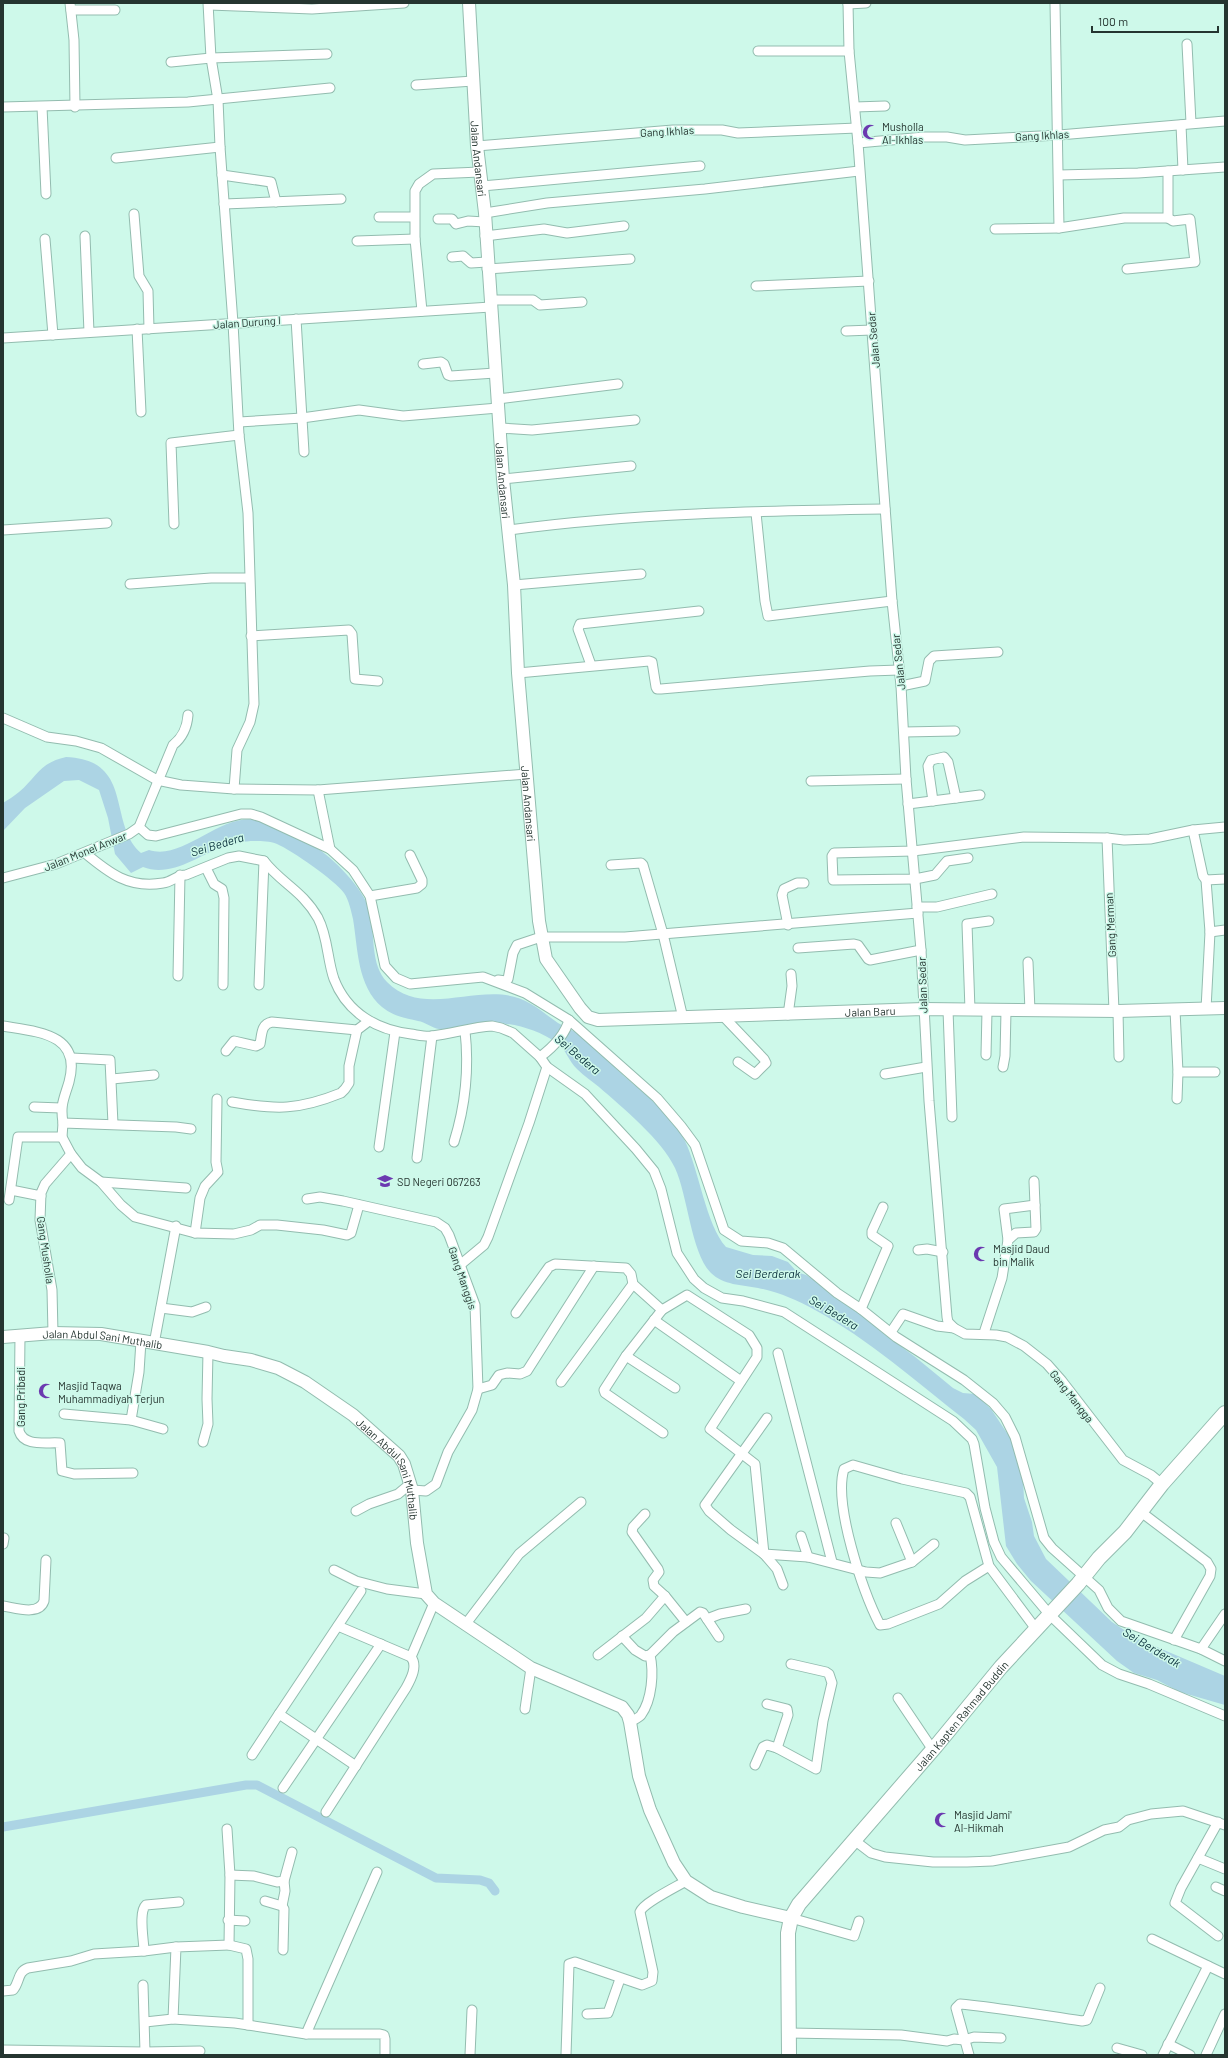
<svg xmlns="http://www.w3.org/2000/svg" width="1228" height="2058" viewBox="0 0 1228 2058" font-family="Barlow,sans-serif">
<style>
.water{fill:#acd4e4}
.lines{fill:none;stroke-linecap:round;stroke-linejoin:round}
.canal{stroke:#acd4e4;stroke-width:9}
.street-casing{stroke:#93bcaf;stroke-width:11}
.secondary-casing{stroke:#93bcaf;stroke-width:14}
.primary-casing{stroke:#93bcaf;stroke-width:16}
.street{stroke:#fff;stroke-width:9}
.secondary{stroke:#fff;stroke-width:12}
.primary{stroke:#fff;stroke-width:14}
.labels{text-anchor:middle;dominant-baseline:central;stroke-width:3;stroke-linejoin:round;paint-order:stroke}
.poi-label{font-size:11px;fill:#253530;stroke:#cef9ea;text-anchor:start}
.street-label{font-size:11px;fill:#253530;stroke:#cef9ea}
.water-label{font-size:12px;font-style:italic;fill:#0a303c;stroke:#cef9ea}
</style>
<rect width="100%" height="100%" fill="#cef9ea"/>
<!-- water -->
<path class="water" d="M66,757C135,760 107,823 141,853L149,850C184,861 219,813 257,820C264,822 272,827 279,830C290,834 303,838 313,845C333,858 364,888 370,912C375,934 370,965 387,982C427,1022 487,976 531,1004C540,1009 549,1017 558,1023C565,1027 573,1030 579,1035C595,1047 609,1062 624,1076C646,1095 672,1115 685,1141C699,1170 706,1225 726,1247L753,1255L772,1256L788,1262L797,1272L806,1275L827,1288L877,1323L884,1334L914,1356L953,1388L963,1393L975,1394L991,1409L1019,1451L1022,1461L1024,1498L1032,1522L1034,1536L1046,1559L1112,1622L1138,1639L1225,1676V1705L1180,1692L1157,1680L1134,1673L1117,1661L1031,1581L1017,1564L1006,1546L997,1467L976,1430L964,1419C917,1382 868,1339 815,1310C797,1300 778,1292 758,1288C742,1285 723,1285 711,1273C691,1253 688,1196 675,1168C662,1140 622,1107 599,1087C592,1081 584,1076 577,1069C569,1062 566,1049 557,1043C532,1026 502,1020 472,1024C462,1026 448,1030 439,1029C432,1028 425,1022 418,1021C405,1018 393,1016 382,1007C357,986 358,949 353,919C351,911 349,900 344,893C336,881 291,850 277,844C270,841 262,841 255,841C244,841 232,843 222,847C198,856 170,878 143,867L131,873L115,854L108,818L99,790L79,780L64,781L25,808L3,831V803C8,800 14,796 19,792C37,777 39,763 66,757Z"/>
<g class="lines">
<!-- canal -->
<path class="canal" d="M3,1827L246,1785H257L436,1878L480,1880L489,1883L495,1891"/>
<!-- street casing -->
<g class="street-casing">
<g id="street">
<path d="M70,3L74,40L75,107"/>
<path d="M848,3L849,51L858,143L892,601L901,686L906,779L921,950L929,1101L947,1317L948,1322L954,1328L965,1334L996,1335L1007,1337L1024,1346L1047,1364L1062,1381L1123,1460L1151,1475L1162,1484"/>
<path d="M1055,3L1059,228"/>
<path d="M848,4L866,3"/>
<path d="M209,5L312,9L404,3"/>
<path d="M71,10H115"/>
<path d="M1187,44L1191,123"/>
<path d="M758,51H849"/>
<path d="M171,62L211,58L327,54"/>
<path d="M416,85L473,81"/>
<path d="M3,107L188,102L330,88"/>
<path d="M42,107L46,194"/>
<path d="M855,107L885,106"/>
<path d="M1181,125L1183,170"/>
<path d="M858,143L924,137H947L965,140L1059,135L1225,121"/>
<path d="M477,146L673,130H722L738,133L857,128"/>
<path d="M116,158L220,147"/>
<path d="M222,175L271,182L276,202"/>
<path d="M1059,175L1138,173L1225,167"/>
<path d="M482,186L700,166"/>
<path d="M224,204L341,199"/>
<path d="M485,213L547,203L705,189L859,171"/>
<path d="M134,214L139,276L148,291L149,329"/>
<path d="M379,217H414"/>
<path d="M438,219H452L456,224L468,221L485,222"/>
<path d="M995,229L1059,228L1124,218H1168V171"/>
<path d="M85,236L89,332"/>
<path d="M485,236L544,229L567,233L624,226"/>
<path d="M45,239L53,335"/>
<path d="M357,241L415,239"/>
<path d="M452,257L463,256L471,263L487,262"/>
<path d="M487,269L630,259"/>
<path d="M1127,269L1195,262L1190,219L1173,221L1168,218"/>
<path d="M756,286L869,281"/>
<path d="M491,300H533L540,305L582,302"/>
<path d="M422,311L415,239V191L419,184L433,174L480,172"/>
<path d="M296,319L304,452"/>
<path d="M137,329L141,412"/>
<path d="M846,331L872,330"/>
<path d="M3,338L491,307"/>
<path d="M423,364L441,362L444,364L448,375L451,376L495,373"/>
<path d="M498,399L618,384"/>
<path d="M239,422L302,418L359,410L403,416L498,408"/>
<path d="M500,428L532,430L635,420"/>
<path d="M503,479L631,466"/>
<path d="M756,513L765,601L768,616L892,601"/>
<path d="M174,524L171,443L239,435"/>
<path d="M3,530L107,523"/>
<path d="M509,530C633,513 760,511 885,509"/>
<path d="M130,584L211,578H249"/>
<path d="M514,585L641,574"/>
<path d="M251,636L349,630L352,634L355,679L378,681"/>
<path d="M591,665L578,629L580,624L699,611"/>
<path d="M518,673L649,661L652,662L656,687L657,689H661L870,671L899,670"/>
<path d="M901,686L925,681L929,661L934,656L998,652"/>
<path d="M3,718L47,737L76,741L101,748L157,780L181,785L234,789L237,750L250,722L254,704L248,513L239,435L233,323L220,147L218,100L211,58L208,3"/>
<path d="M904,732L955,731"/>
<path d="M811,781L906,779"/>
<path d="M234,789L318,790L527,774"/>
<path d="M318,790L330,849"/>
<path d="M933,801L928,766L931,760L944,757L948,762L956,798"/>
<path d="M908,804L980,795"/>
<path d="M139,827L148,835L156,836L241,814H251L261,817L330,849L353,870L370,896L385,966L396,978L410,984L483,977L525,993L569,1020L657,1098L681,1126L695,1145L724,1230L741,1241L768,1243L783,1248L837,1293L861,1309L896,1337L964,1380L993,1403L1005,1417L1015,1437L1044,1538L1052,1548L1099,1590L1108,1608L1121,1621L1201,1649L1225,1661"/>
<path d="M1193,830L1203,876L1206,880L1210,932L1206,1009"/>
<path d="M1107,838L1114,1011"/>
<path d="M85,853C109,873 129,889 163,883C172,882 177,875 186,875L228,858L239,856L264,861C281,883 303,891 318,918C328,937 327,959 334,979C347,1013 377,1030 411,1034C418,1035 426,1037 432,1036C452,1034 472,1027 492,1026L501,1028L513,1033L540,1057L547,1067L585,1094L636,1149L654,1171L661,1189L677,1253L694,1279L704,1288L722,1298L743,1301L784,1312L953,1421L972,1439L974,1444L985,1508L994,1542L1001,1557L1050,1615L1102,1665L1119,1674L1149,1684L1225,1716"/>
<path d="M968,858L947,861L935,875L915,879L833,880L832,856L834,853L913,851L1024,837L1107,838L1124,840L1150,839L1193,830L1225,827"/>
<path d="M611,865L641,863L643,865L663,934L683,1018"/>
<path d="M206,868L214,884L222,889L224,898L223,985"/>
<path d="M3,878L56,864L129,834L139,827L173,745C183,737 187,728 188,715"/>
<path d="M1206,880L1225,879"/>
<path d="M370,896L417,888L422,884V880L410,855"/>
<path d="M917,907H937L992,894"/>
<path d="M788,925L782,895L784,889L797,883H804"/>
<path d="M1210,932L1225,930"/>
<path d="M798,948L854,944L858,945L868,959L870,960L921,950"/>
<path d="M1028,962L1030,1011"/>
<path d="M178,976L180,875"/>
<path d="M498,980L506,981L508,979L513,953L517,945L541,937H625L918,913"/>
<path d="M259,985L264,861"/>
<path d="M948,1010L952,1117"/>
<path d="M970,1010L967,924L989,921"/>
<path d="M1175,1010L1178,1072L1177,1099"/>
<path d="M1118,1011L1119,1057"/>
<path d="M788,1015L792,986L791,974"/>
<path d="M723,1016L764,1059L766,1063L755,1074L738,1062"/>
<path d="M3,1026C39,1032 82,1034 69,1082C64,1099 60,1104 63,1123"/>
<path d="M226,1051L234,1041L256,1046L260,1044C262,1034 261,1024 272,1022L357,1030L369,1021"/>
<path d="M986,1055L987,1011"/>
<path d="M540,1057C552,1048 565,1035 569,1020"/>
<path d="M72,1058L110,1060L113,1124"/>
<path d="M1003,1067L1005,1056L1006,1011"/>
<path d="M1178,1072H1215"/>
<path d="M885,1074L926,1067"/>
<path d="M112,1079L154,1075"/>
<path d="M232,1102C276,1110 299,1110 341,1093L345,1089L349,1083V1066L357,1030"/>
<path d="M34,1107L61,1108"/>
<path d="M191,1129L176,1127L63,1123L62,1137L71,1154L82,1168L101,1182L121,1205L135,1217L195,1233L234,1234L251,1230L260,1225H277L323,1230L347,1235L351,1233L359,1205"/>
<path d="M454,1142C465,1107 469,1067 465,1031"/>
<path d="M379,1147L395,1032"/>
<path d="M417,1158L432,1036"/>
<path d="M101,1182L186,1188"/>
<path d="M11,1190L41,1196"/>
<path d="M307,1199L320,1197L343,1201L436,1222L445,1228L449,1235L475,1305L478,1389L472,1410L448,1452L436,1484L426,1491L412,1490"/>
<path d="M9,1200L18,1137H62"/>
<path d="M195,1233L200,1198L205,1186L218,1172L216,1162L217,1099"/>
<path d="M1008,1240L1004,1209L1035,1205"/>
<path d="M918,1250L927,1249L943,1252"/>
<path d="M460,1265L484,1245L488,1237L529,1123L547,1067"/>
<path d="M161,1308L192,1312L206,1307"/>
<path d="M861,1309L888,1246L872,1235V1231L883,1207"/>
<path d="M516,1313L549,1267L555,1264L626,1268L631,1274L633,1284L662,1310"/>
<path d="M654,1320L741,1381"/>
<path d="M891,1332L903,1314L937,1326L954,1328"/>
<path d="M53,1333L52,1290L40,1220L41,1193L45,1184L71,1154"/>
<path d="M984,1333L1002,1278L1008,1240L1016,1233L1034,1232L1036,1229L1034,1181"/>
<path d="M20,1335L19,1431C24,1447 46,1442 60,1443L62,1471L74,1474L133,1473"/>
<path d="M154,1344L176,1226"/>
<path d="M778,1353L832,1562"/>
<path d="M626,1356L675,1388"/>
<path d="M561,1382L633,1284"/>
<path d="M478,1389L492,1385L499,1375L507,1373L520,1374L527,1371L594,1266"/>
<path d="M64,1414L131,1420L139,1372L141,1341"/>
<path d="M767,1418L705,1505L709,1511L731,1530L764,1554L777,1569L783,1585"/>
<path d="M131,1420L163,1429"/>
<path d="M663,1433L605,1393L604,1390L626,1356L662,1310L687,1295L749,1335L757,1348V1357L710,1429L755,1464L764,1554"/>
<path d="M203,1442L208,1424L207,1399L208,1352"/>
<path d="M356,1511L369,1504L398,1494L410,1484"/>
<path d="M1141,1512L1207,1562L1211,1569L1210,1576L1174,1640"/>
<path d="M645,1514L633,1527L632,1532L658,1569L659,1572L653,1580L654,1586L665,1596L686,1622"/>
<path d="M896,1523L912,1562"/>
<path d="M801,1536L808,1557"/>
<path d="M3,1544L4,1538"/>
<path d="M764,1554L808,1557L866,1572L880,1573L912,1562L934,1544"/>
<path d="M989,1566L965,1581L939,1604L888,1624L880,1625C863,1592 833,1504 844,1469L853,1465L902,1479L966,1493L970,1497L989,1566L1036,1629"/>
<path d="M334,1570L356,1581L387,1589L426,1594"/>
<path d="M3,1606C16,1608 39,1616 44,1601L46,1560"/>
<path d="M707,1619L719,1637"/>
<path d="M465,1625L519,1554L581,1502"/>
<path d="M338,1626L411,1657"/>
<path d="M622,1636L635,1650L645,1656L650,1655"/>
<path d="M1201,1649L1225,1614"/>
<path d="M598,1655L646,1618L665,1596"/>
<path d="M898,1698L933,1750"/>
<path d="M767,1704L787,1709L788,1715L777,1748"/>
<path d="M525,1709L531,1668"/>
<path d="M630,1722C633,1720 639,1718 641,1715C652,1700 654,1672 650,1655L673,1632L700,1612L703,1613L707,1619L720,1614L746,1609"/>
<path d="M252,1755L279,1714"/>
<path d="M755,1765L763,1747L767,1745L777,1748L816,1769L823,1721L832,1683L829,1674L826,1672L791,1664"/>
<path d="M356,1766L279,1714L361,1591"/>
<path d="M283,1788L381,1644"/>
<path d="M326,1812L406,1688C411,1679 418,1666 411,1657L434,1603"/>
<path d="M1218,1822L1181,1888L1175,1903L1218,1936"/>
<path d="M227,1829L230,1875L229,1945L176,1947L173,2019L235,2023L306,2034H380L384,2035L385,2039V2055"/>
<path d="M854,1840L871,1853L885,1857L933,1862H967L992,1861L1069,1847L1104,1830L1119,1827L1128,1820L1151,1814L1183,1811L1225,1825"/>
<path d="M1198,1858L1225,1869"/>
<path d="M230,1875L254,1876L277,1882L284,1881L292,1852"/>
<path d="M1216,1887L1225,1891"/>
<path d="M265,1901L282,1906L284,1909L283,1950"/>
<path d="M282,1906L285,1891L284,1881"/>
<path d="M791,1918L854,1936L859,1921"/>
<path d="M228,1920L245,1921"/>
<path d="M1152,1939L1225,1974"/>
<path d="M229,1945L246,1949L248,1959V2025"/>
<path d="M144,1951C144,1941 138,1912 146,1905L179,1902"/>
<path d="M143,1985L145,2052L200,2051"/>
<path d="M3,1991L13,1990C20,1982 17,1972 28,1968L71,1961L94,1954L144,1951L176,1947"/>
<path d="M587,2014L608,2013L620,1979"/>
<path d="M145,2022L173,2019"/>
<path d="M789,2033L901,2035L947,2041L954,2039L964,2040L974,2037L1001,2038"/>
<path d="M306,2034L377,1872"/>
<path d="M1168,2044L1190,2055"/>
<path d="M1117,2048L1142,2055"/>
<path d="M3,2050L145,2052"/>
<path d="M470,2055L472,2010"/>
<path d="M566,2055L569,1964L575,1962L642,1985L652,1981L653,1972L640,1912C643,1903 676,1887 686,1881"/>
<path d="M969,2055L956,2008L960,2004C1001,2008 1041,2015 1082,2021L1087,2020L1100,1988"/>
<path d="M1163,2055L1208,1966"/>
<path d="M1206,2055L1225,2014"/>
</g>
</g>
<!-- secondary casing -->
<g class="secondary-casing">
<g id="secondary">
<path id="s1" d="M469,3L477,146L485,213L503,479L514,585L518,673L539,921L546,959L580,1008L588,1017L598,1020L923,1009L1118,1011L1225,1008"/>
<path id="s2" d="M3,1337L53,1333L101,1334L208,1352L224,1356L251,1360L278,1368L305,1382L353,1415L399,1456L404,1464L412,1490L417,1543L426,1594L434,1603L531,1668L622,1707L628,1715L630,1722L639,1776L650,1810L674,1863L686,1881L711,1897L743,1907L791,1918"/>
</g>
</g>
<!-- primary casing -->
<g class="primary-casing">
<g id="primary">
<path id="s3" d="M789,2055L788,1933L791,1918L799,1904L936,1746L1001,1667L1078,1584L1099,1558L1125,1532L1162,1484L1225,1413"/>
</g>
</g>
<!-- street -->
<use href="#street" class="street"/>
<!-- secondary -->
<use href="#secondary" class="secondary"/>
<!-- primary -->
<use href="#primary" class="primary"/>
</g>
<!-- icons -->
<defs>
<g id="mosque-bare" transform="scale(1.2)"><path d="M3.5-4.9A6 6 0 1 0 3.5 4.9A5 5 0 1 1 3.5-4.9Z" fill="#6b39b0" stroke="#cef9ea" stroke-width="2.5" paint-order="stroke"/></g>
<g id="school-bare" transform="scale(1.2)"><path d="M0-5L7-2L0 1L-7-2ZM-4 1L0 2.5L4 1V4Q0 6-4 4Z" fill="#6b39b0" stroke="#cef9ea" stroke-width="2.5" paint-order="stroke"/></g>
</defs>
<g fill-rule="evenodd">
<use href="#mosque-bare" x="870" y="132"/>
<use href="#school-bare" x="385" y="1181"/>
<use href="#mosque-bare" x="981" y="1254"/>
<use href="#mosque-bare" x="46" y="1391"/>
<use href="#mosque-bare" x="942" y="1820"/>
</g>
<g class="labels">
<!-- poi labels -->
<g class="poi-label">
<text x="882" y="126">Musholla<tspan x="882" dy="13">Al-Ikhlas</tspan></text>
<text x="397" y="1181">SD Negeri 067263</text>
<text x="993" y="1248">Masjid Daud<tspan x="993" dy="13">bin Malik</tspan></text>
<text x="58" y="1385">Masjid Taqwa<tspan x="58" dy="13">Muhammadiyah Terjun</tspan></text>
<text x="954" y="1814">Masjid Jami'<tspan x="954" dy="13">Al-Hikmah</tspan></text>
</g>
<!-- street labels -->
<g class="street-label">
<text transform="translate(667 131) rotate(-3)">Gang Ikhlas</text>
<text transform="translate(1042 135) rotate(-3)">Gang Ikhlas</text>
<text stroke="none"><textPath href="#s1" startOffset="156">Jalan Andansari</textPath></text>
<text transform="translate(247 322) rotate(-4)">Jalan Durung I</text>
<text transform="translate(873 340) rotate(-95)">Jalan Sedar</text>
<text stroke="none"><textPath href="#s1" startOffset="479">Jalan Andansari</textPath></text>
<text transform="translate(898 662) rotate(-96)">Jalan Sedar</text>
<text stroke="none"><textPath href="#s1" startOffset="803">Jalan Andansari</textPath></text>
<text transform="translate(85 851) rotate(-22)">Jalan Monel Anwar</text>
<text transform="translate(1110 925) rotate(-93)">Gang Merman</text>
<text transform="translate(922 985) rotate(-92)">Jalan Sedar</text>
<text stroke="none"><textPath href="#s1" startOffset="1314">Jalan Baru</textPath></text>
<text transform="translate(46 1250) rotate(82)">Gang Musholla</text>
<text transform="translate(463 1278) rotate(71)">Gang Manggis</text>
<text stroke="none"><textPath href="#s2" startOffset="100">Jalan Abdul Sani Muthalib</textPath></text>
<text transform="translate(1072 1396) rotate(52)">Gang Mangga</text>
<text transform="translate(20 1397) rotate(-90)">Gang Pribadi</text>
<text stroke="none"><textPath href="#s2" startOffset="435">Jalan Abdul Sani Muthalib</textPath></text>
<text stroke="none"><textPath href="#s3" startOffset="402">Jalan Kapten Rahmad Buddin</textPath></text>
</g>
<!-- water labels -->
<g class="water-label">
<text transform="translate(217 844) rotate(-17)">Sei Bedera</text>
<text transform="translate(578 1054) rotate(40)">Sei Bedera</text>
<text x="768" y="1273">Sei Berderak</text>
<text transform="translate(834 1312) rotate(31)">Sei Bedera</text>
<text transform="translate(1152 1647) rotate(31)">Sei Berderak</text>
</g>
</g>
<!-- border -->
<rect width="1228" height="2058" fill="none" stroke="#253530" stroke-width="8"/>
<!-- scale -->
<path d="M1092 26v6h126v-6" fill="none" stroke="#253530" stroke-width="2"/>
<text x="1098" y="26" font-size="12" fill="#253530" stroke="#cef9ea" stroke-width="3" paint-order="stroke">100 m</text>
</svg>
